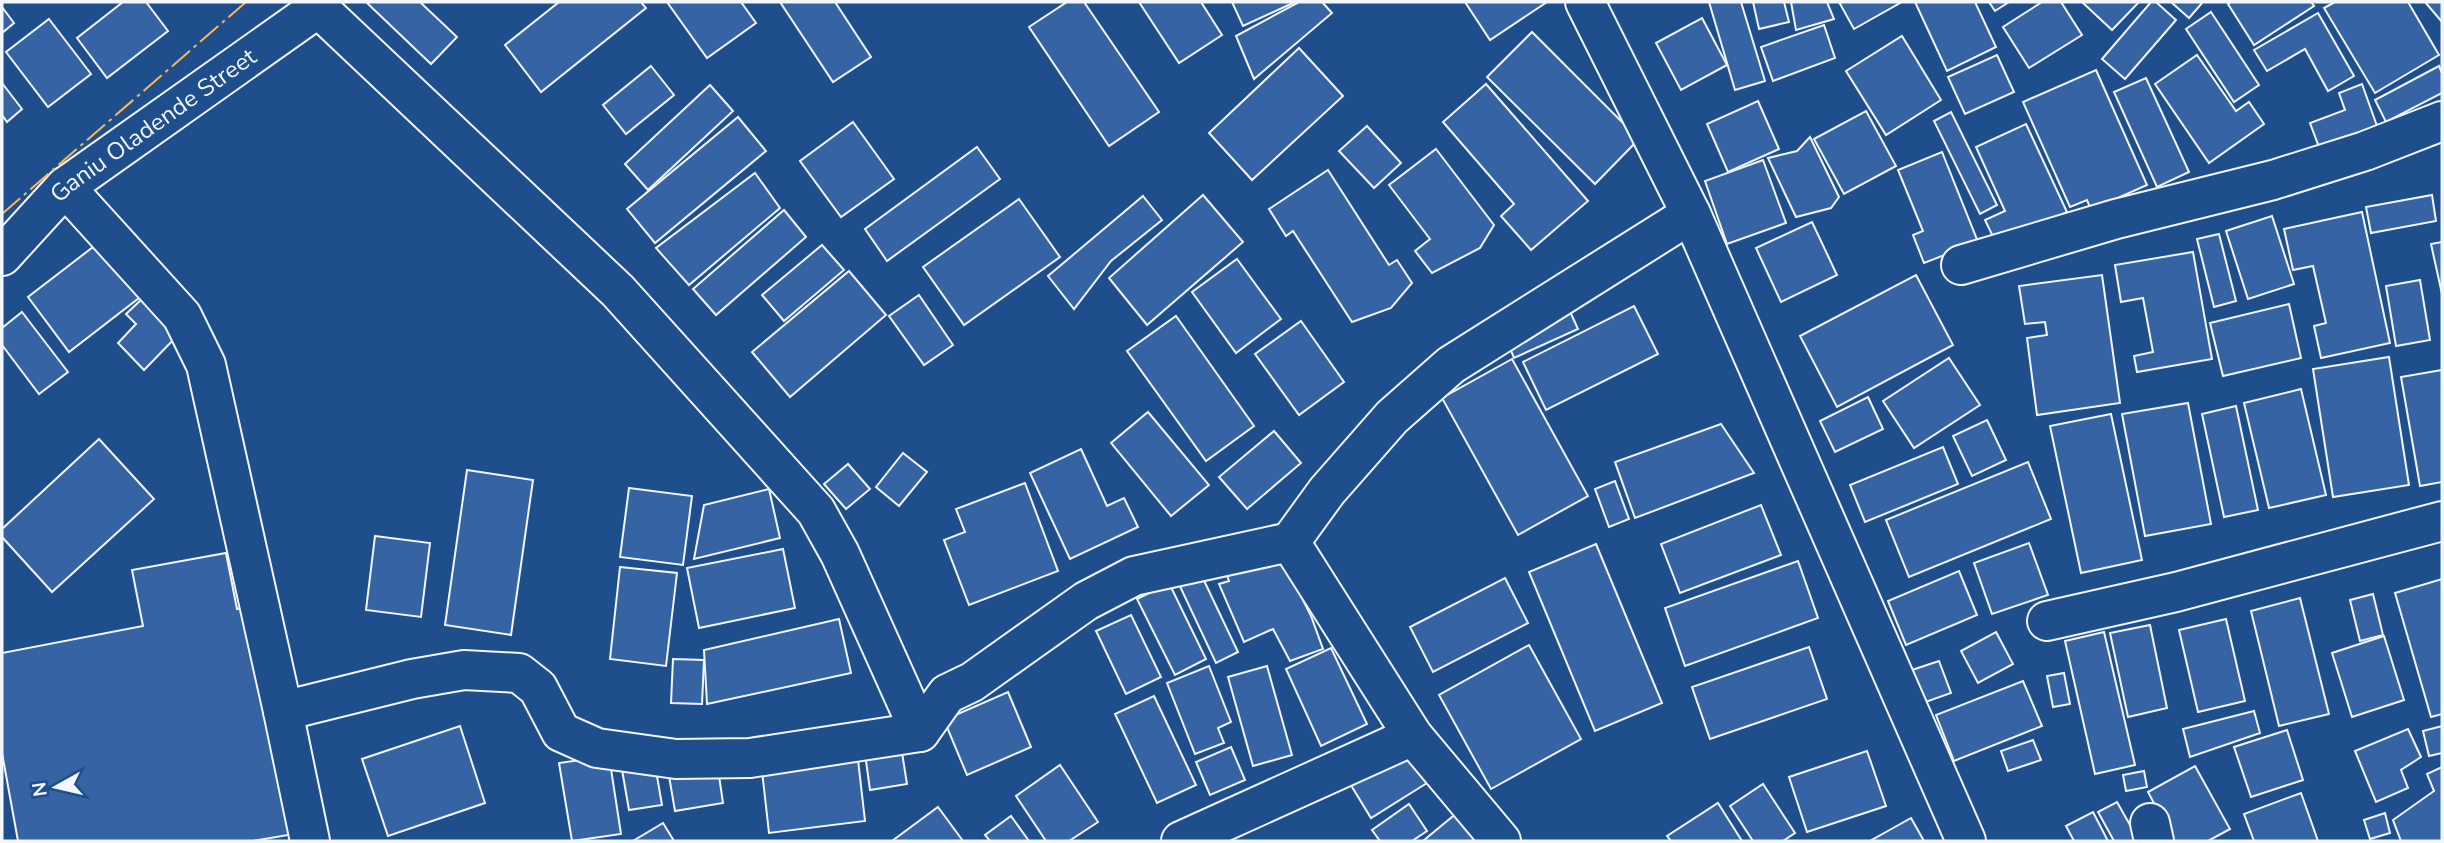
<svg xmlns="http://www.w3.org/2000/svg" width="2444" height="843" viewBox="0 0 2444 843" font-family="'Nunito Sans',sans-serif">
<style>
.building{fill:#3563a3;stroke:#f2f6ff;stroke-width:2}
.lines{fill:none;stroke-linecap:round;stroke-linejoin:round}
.minor-casing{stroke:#f2f6ff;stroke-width:42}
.major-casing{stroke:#f2f6ff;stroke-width:42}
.minor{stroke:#1f4e8c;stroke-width:38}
.major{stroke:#1f4e8c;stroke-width:38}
.power{stroke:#ffb74d;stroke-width:2;stroke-dasharray:24 5 3.5 5;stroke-linecap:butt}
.labels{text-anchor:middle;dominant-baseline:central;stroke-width:5;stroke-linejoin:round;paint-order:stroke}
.street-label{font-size:24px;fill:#f2f6ff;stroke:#1f4e8c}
</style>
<rect width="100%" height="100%" fill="#1f4e8c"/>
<!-- building -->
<g class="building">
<path d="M123,2H146L168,31L107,78L77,38Z"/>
<path d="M366,2H420L457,37L431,64Z"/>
<path d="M559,2H641L646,8L541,92L505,45Z"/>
<path d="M667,2H741L756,23L707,58Z"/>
<path d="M780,2H835L871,57L833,82Z"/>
<path d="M1067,2H1084L1159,112L1109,146L1029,27Z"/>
<path d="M1139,2H1201L1222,35L1179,63Z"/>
<path d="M1232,2H1295L1243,26Z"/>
<path d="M1299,2H1322L1332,13L1254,79L1236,36Z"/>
<path d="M1465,2H1547L1490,40Z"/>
<path d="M1709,2H1741L1765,81L1735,90Z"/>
<path d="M1753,2H1784L1789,22L1759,29Z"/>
<path d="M1791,2H1827L1834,19L1796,30Z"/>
<path d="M1839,2H1899L1900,3L1854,29Z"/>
<path d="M1915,2H1975L1996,47L1947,71Z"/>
<path d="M1989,2H2009L1995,11Z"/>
<path d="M2042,2H2061L2082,35L2029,68L2003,27Z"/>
<path d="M2082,2H2139L2112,30Z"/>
<path d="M2151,2H2156L2176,20L2125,79L2102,59Z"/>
<path d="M2171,2H2203L2189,18Z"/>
<path d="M2231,2H2311L2314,6L2254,45L2228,4Z"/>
<path d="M2335,2H2408L2439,55L2375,93L2324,8Z"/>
<path d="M2425,2H2442V22Z"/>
<path d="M2,7L14,23L2,33Z"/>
<path d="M2211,12L2259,85L2234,102L2186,29Z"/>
<path d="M2318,13L2354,76L2328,91L2305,49L2267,71L2254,50Z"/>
<path d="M1702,18L1727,65L1681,90L1656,43Z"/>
<path d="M49,19L91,74L48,107L6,52Z"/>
<path d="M1824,25L1835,58L1773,81L1761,47Z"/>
<path d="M1532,32L1639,139L1595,184L1487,77Z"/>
<path d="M1902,36L1941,100L1886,135L1846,71Z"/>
<path d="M1299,48L1343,96L1252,180L1209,133Z"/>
<path d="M1997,55L2014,92L1965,114L1948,77Z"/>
<path d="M2197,55L2236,111L2249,102L2264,124L2209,163L2155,84Z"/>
<path d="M651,66L674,95L626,134L603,105Z"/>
<path d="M2439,66L2442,73V93L2386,122L2375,100Z"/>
<path d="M2096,70L2147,185L2091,210L2087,200L2070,207L2023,102Z"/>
<path d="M2146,78L2189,172L2157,187L2114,92Z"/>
<path d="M2,83L22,109L7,122L2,115Z"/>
<path d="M1486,84L1588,201L1531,250L1501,216L1514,204L1443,122Z"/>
<path d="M2362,84L2377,126L2319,147L2310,123L2345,110L2339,93Z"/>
<path d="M710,85L733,111L648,190L625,164Z"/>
<path d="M1758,101L1779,149L1728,172L1707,124Z"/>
<path d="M1866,111L1896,166L1844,194L1814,139Z"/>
<path d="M1951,112L1997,205L1980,214L1934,121Z"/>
<path d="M738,117L766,151L655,243L627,209Z"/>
<path d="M853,122L894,179L841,217L800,161Z"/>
<path d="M2026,124L2067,212L1997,245L1985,220L2005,211L1976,147Z"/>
<path d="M1367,126L1401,163L1374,188L1339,151Z"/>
<path d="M1810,137L1839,197L1831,208L1796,217L1768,158L1797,151Z"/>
<path d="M977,147L1000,179L887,261L865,229Z"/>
<path d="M1436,149L1494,225L1480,248L1432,273L1415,251L1430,239L1389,185Z"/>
<path d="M1942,152L1978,242L1924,263L1913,235L1923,231L1898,170Z"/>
<path d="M1763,160L1786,223L1727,244L1705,181Z"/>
<path d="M1328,170L1389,265L1397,260L1412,283L1391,308L1352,322L1293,231L1286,236L1269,209Z"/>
<path d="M755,173L780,208L689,285L656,248Z"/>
<path d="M1203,195L1243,242L1147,325L1109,278Z"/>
<path d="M2432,195L2436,221L2371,233L2366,207Z"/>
<path d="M1143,196L1162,220L1111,261L1074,309L1048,276Z"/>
<path d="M1019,199L1060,257L964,325L923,267Z"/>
<path d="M784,210L806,237L716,315L693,289Z"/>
<path d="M2362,212L2390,343L2321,358L2314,326L2326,323L2313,266L2293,270L2284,229Z"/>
<path d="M2272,216L2294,284L2248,299L2226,231Z"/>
<path d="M1812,222L1837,275L1781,302L1756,248Z"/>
<path d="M2219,234L2236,301L2214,307L2197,239Z"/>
<path d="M106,237L148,291L69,352L28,297Z"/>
<path d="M2442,242V294L2431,244Z"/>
<path d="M822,245L844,270L784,321L762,295Z"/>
<path d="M2193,252L2212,359L2137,372L2134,356L2153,352L2143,298L2121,302L2115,265Z"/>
<path d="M1237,259L1281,319L1236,353L1192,292Z"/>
<path d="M849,271L886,315L790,397L752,352Z"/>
<path d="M1916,275L1953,345L1837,407L1800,336Z"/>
<path d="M2102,275L2120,403L2037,415L2027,338L2047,335L2045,322L2025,324L2019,286Z"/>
<path d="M2420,280L2430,340L2396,346L2386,286Z"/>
<path d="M919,295L953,345L924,365L889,316Z"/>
<path d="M143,298L179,334L144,370L118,343L136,324L126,314Z"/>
<path d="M2289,304L2301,358L2223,376L2210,323Z"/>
<path d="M1634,306L1658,354L1546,410L1523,362Z"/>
<path d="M1568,307L1578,329L1514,358L1505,336Z"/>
<path d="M22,312L68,372L39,394L2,345V328Z"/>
<path d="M1176,316L1254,426L1206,461L1127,351Z"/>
<path d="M1301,321L1344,382L1299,415L1255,354Z"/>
<path d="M2389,357L2409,485L2333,497L2313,369Z"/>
<path d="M1949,358L1980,405L1914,448L1883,401Z"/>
<path d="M1512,359L1588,496L1518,535L1442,398Z"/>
<path d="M2442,370V482L2420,486L2401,377Z"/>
<path d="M2301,389L2326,495L2269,508L2244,403Z"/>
<path d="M1868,397L1883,429L1835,452L1820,421Z"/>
<path d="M2188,403L2211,524L2145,536L2122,414Z"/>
<path d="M2236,406L2258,510L2224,517L2202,414Z"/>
<path d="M1148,412L1209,485L1171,516L1111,443Z"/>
<path d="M2111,414L2142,560L2081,573L2050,426Z"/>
<path d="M1987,420L2006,460L1972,476L1953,436Z"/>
<path d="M1721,424L1754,473L1635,518L1615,462Z"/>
<path d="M1274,431L1301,463L1247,509L1219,477Z"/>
<path d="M99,439L154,499L52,592L2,537V529Z"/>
<path d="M1943,447L1958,484L1865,522L1850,485Z"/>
<path d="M1081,449L1107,506L1124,498L1138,527L1070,559L1030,473Z"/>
<path d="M903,453L927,472L899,506L876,487Z"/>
<path d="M2028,462L2051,519L1909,577L1886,520Z"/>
<path d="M848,464L870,489L846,509L824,484Z"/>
<path d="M467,470L533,480L511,635L445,625Z"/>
<path d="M1615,481L1629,519L1609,527L1595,489Z"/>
<path d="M1025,483L1058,571L969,605L944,540L965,532L956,509Z"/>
<path d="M629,488L692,496L683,565L620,557Z"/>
<path d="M769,489L780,538L694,559L704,505Z"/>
<path d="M1761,505L1781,555L1680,593L1661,544Z"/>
<path d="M375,536L430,543L421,617L366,610Z"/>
<path d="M2029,543L2048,595L1992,614L1974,563Z"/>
<path d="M1596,544L1662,703L1595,731L1529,572Z"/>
<path d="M1277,548L1311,616L1323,649L1290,661L1273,629L1244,642L1219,584L1229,581L1221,560Z"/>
<path d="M783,549L795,608L699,628L687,568Z"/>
<path d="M226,553L237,609L258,605L300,833L253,841H18L2,753V653L143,626L132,570Z"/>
<path d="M1798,561L1818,618L1685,666L1665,608Z"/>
<path d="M620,567L677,573L666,666L610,659Z"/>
<path d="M1199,570L1238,652L1216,663L1177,580Z"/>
<path d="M1959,571L1977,615L1906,645L1888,601Z"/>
<path d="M1505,578L1528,623L1433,672L1410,627Z"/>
<path d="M2442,579V714L2431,717L2395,593Z"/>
<path d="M1169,583L1206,659L1175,675L1137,599Z"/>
<path d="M2373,594L2383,635L2360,641L2350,600Z"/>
<path d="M2300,598L2329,714L2279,726L2251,611Z"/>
<path d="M1131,615L1161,677L1126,694L1096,631Z"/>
<path d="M839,619L851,673L707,704L704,650Z"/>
<path d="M2226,619L2245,701L2198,712L2179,630Z"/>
<path d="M2150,625L2167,708L2128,717L2110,633Z"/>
<path d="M1996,632L2013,664L1978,683L1961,651Z"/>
<path d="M2104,632L2135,765L2095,774L2065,641Z"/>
<path d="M2384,636L2404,700L2352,717L2332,653Z"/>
<path d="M1529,645L1581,739L1491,789L1439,695Z"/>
<path d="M1809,647L1827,699L1710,739L1692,687Z"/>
<path d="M1331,648L1367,724L1321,746L1286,669Z"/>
<path d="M673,659L704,660L702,704L671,703Z"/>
<path d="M1939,661L1951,693L1920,704L1909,671Z"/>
<path d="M1209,666L1231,722L1218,728L1224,743L1195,754L1167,683Z"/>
<path d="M1267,666L1292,755L1253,766L1228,677Z"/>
<path d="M2064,673L2070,704L2053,707L2047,676Z"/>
<path d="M2023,681L2042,726L1954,761L1936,715Z"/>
<path d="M1008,692L1031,747L967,775L944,720Z"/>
<path d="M1154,696L1196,785L1157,803L1115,714Z"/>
<path d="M2254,711L2260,733L2190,757L2183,729Z"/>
<path d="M460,726L485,803L388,836L362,759Z"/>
<path d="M2442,726V753L2429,756L2423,731Z"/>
<path d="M2408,729L2421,757L2401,770L2408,788L2376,802L2355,751Z"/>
<path d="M2287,730L2303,780L2251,797L2234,747Z"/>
<path d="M900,740L907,784L870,790L864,746Z"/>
<path d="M2033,740L2041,760L2008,771L2001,751Z"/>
<path d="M1403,743L1427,783L1371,818L1346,777Z"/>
<path d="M1231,747L1245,780L1210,795L1196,762Z"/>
<path d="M857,751L865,821L769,833L761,762Z"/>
<path d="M1867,751L1886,806L1807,832L1789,777Z"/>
<path d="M609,756L621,834L572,841L559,763Z"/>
<path d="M654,759L662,805L629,810L621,764Z"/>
<path d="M1060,765L1098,822L1069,841H1046L1016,796Z"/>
<path d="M2195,766L2230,829L2208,841H2174L2148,792Z"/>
<path d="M2442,767V841H2401L2393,820L2434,791L2427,774Z"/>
<path d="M718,769L723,803L675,811L669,776Z"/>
<path d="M2144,771L2147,787L2126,791L2123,775Z"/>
<path d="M1763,784L1795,833L1783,841H1753L1730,806Z"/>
<path d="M2301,793L2318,841H2254L2244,814Z"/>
<path d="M2117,802L2139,841H2114L2098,812Z"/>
<path d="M1718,803L1742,841H1671L1667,836Z"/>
<path d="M1409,804L1427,831L1412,841H1380L1372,830Z"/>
<path d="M938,807L963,841H892Z"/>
<path d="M1458,812L1482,841H1423Z"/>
<path d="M2093,812L2108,841H2074L2066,826Z"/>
<path d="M2385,813L2390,833L2370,839L2364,820Z"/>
<path d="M1011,816L1029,841H990L985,835Z"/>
<path d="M1911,818L1924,841H1870Z"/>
<path d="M663,823L674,841H633Z"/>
</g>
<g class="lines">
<!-- minor casing -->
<g class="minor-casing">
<g id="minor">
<path d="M312,2L618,291L816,511L840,554L920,732"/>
<path d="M1585,2L1691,214L1966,841"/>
<path id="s1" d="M2,256L65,187L318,8"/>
<path d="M1961,265L2116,219L2273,180L2365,151L2442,121"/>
<path d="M1290,542L1413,736L1501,841"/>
<path d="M2047,621L2176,592L2442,521"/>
<path d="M283,711L412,679L464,670L519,673L538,688L561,732L597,748L676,759L750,758L920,732L947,694L972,682L1086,601L1134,576L1290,542L1327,491L1392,417L1451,365L1691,214"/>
<path d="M2150,823L2154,841"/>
<path d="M1181,841L1413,736"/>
</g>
</g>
<!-- major casing -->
<g class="major-casing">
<path id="major" d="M65,187L182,316L206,365L283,711L310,841"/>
</g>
<!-- minor -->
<use href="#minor" class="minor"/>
<!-- major -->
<use href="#major" class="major"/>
<!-- power -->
<path class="power" d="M2,214L246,2"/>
</g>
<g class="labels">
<!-- street labels -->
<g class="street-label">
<text stroke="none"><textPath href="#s1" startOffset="201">Ganiu Oladende Street</textPath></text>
</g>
</g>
<!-- border -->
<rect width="2444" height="843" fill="none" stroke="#f2f6ff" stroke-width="7"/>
<!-- north arrow -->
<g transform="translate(56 787) rotate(262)" stroke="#1f4e8c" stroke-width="5" paint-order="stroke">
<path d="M0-5L12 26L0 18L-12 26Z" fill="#f2f6ff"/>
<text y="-10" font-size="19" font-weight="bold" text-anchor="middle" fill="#f2f6ff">N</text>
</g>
</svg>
